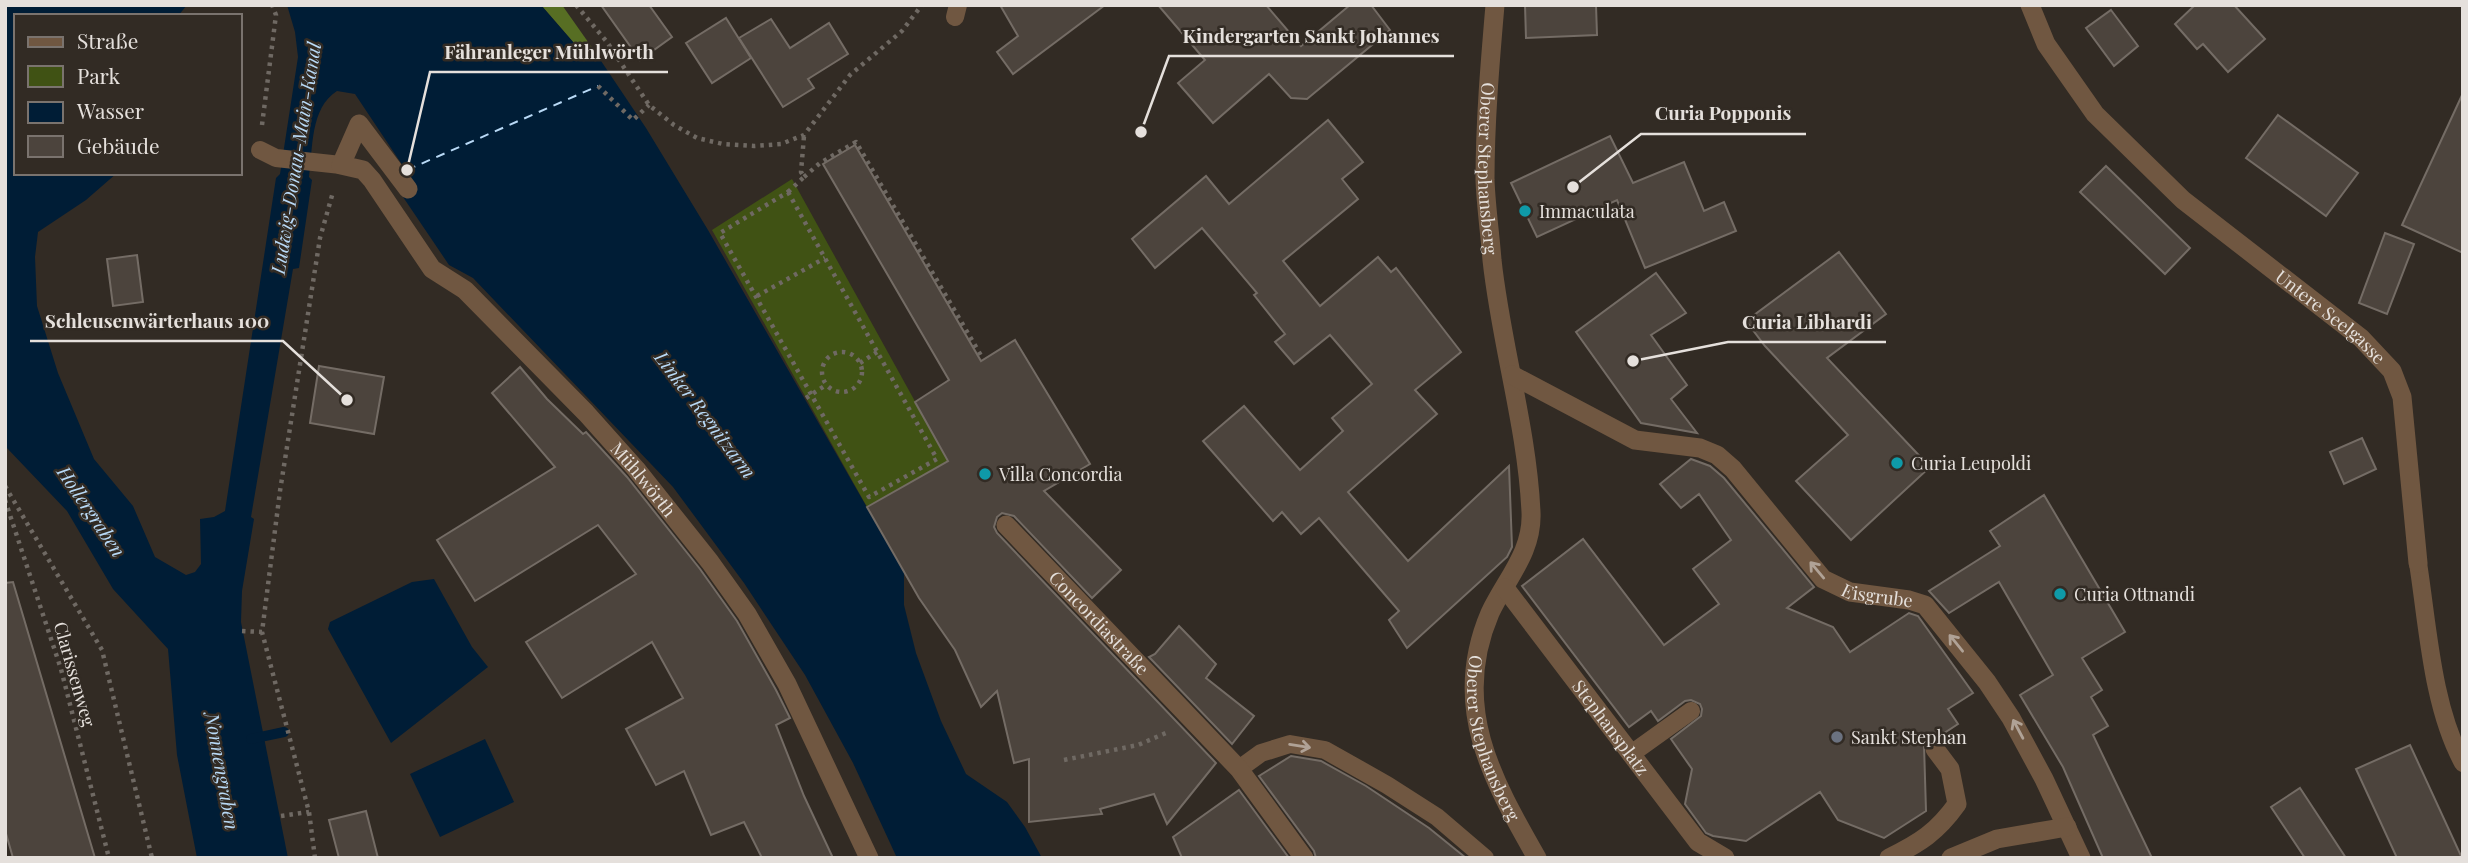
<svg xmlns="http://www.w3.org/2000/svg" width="2468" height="863" viewBox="0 0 2468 863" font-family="'Playfair Display',serif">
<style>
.green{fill:#405214}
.forest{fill:#576e23}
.water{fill:#001d36}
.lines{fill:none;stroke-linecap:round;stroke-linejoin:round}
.stream{stroke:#001d36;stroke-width:10}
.ferry{stroke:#b8d9f6;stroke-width:2;stroke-dasharray:9 7;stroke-linecap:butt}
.building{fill:#4c443d;stroke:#746c65;stroke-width:2}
.path{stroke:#6f6963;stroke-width:4.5;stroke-dasharray:3.5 5;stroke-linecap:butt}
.service{stroke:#705741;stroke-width:18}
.minor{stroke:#705741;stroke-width:19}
.oneway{stroke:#b0a296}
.culture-dot{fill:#0f9aa8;stroke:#322b24;stroke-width:2.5}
.worship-dot{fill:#6b7280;stroke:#322b24;stroke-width:2.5}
.labels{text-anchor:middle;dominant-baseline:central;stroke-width:5;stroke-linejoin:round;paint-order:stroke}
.street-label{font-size:18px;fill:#e5e0dc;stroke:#322b24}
.poi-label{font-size:18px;fill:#e5e0dc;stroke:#322b24;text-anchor:start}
.water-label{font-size:19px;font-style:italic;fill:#b8d9f6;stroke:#322b24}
.leader{fill:none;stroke:#e5e0dc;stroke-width:2.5}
.callout-dot{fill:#e5e0dc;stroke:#322b24;stroke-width:2.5}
.callout-label{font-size:19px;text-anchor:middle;font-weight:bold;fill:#e5e0dc;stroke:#322b24;stroke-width:5;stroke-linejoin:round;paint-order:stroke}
</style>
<rect width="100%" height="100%" fill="#322b24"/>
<!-- green -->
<path class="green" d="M792,179L948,461L867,507L712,230Z"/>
<!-- forest -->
<path class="forest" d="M541,5H562L593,49L580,50Z"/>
<!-- water -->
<g class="water">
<path d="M5,5H187L178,16H16V173H117L86,200L38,232L35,257L37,306L58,373L94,459L133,506L155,557L186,575L195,572L201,564L200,519L214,517L225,511L276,178L280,174L298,57L295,32L287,5H541L580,50L593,49L646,128L708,230L904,572V605L916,653L941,721L966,774L1007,802L1025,827L1042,858H897L853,763L805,675L744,583L673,487L473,278L449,265L401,194L415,184L355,94L337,91C310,108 313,148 309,177L312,180L299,268L293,269L251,517L254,519L242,591L241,622L288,858H197L177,755L168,649L113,589L67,511L5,446Z"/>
<path d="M434,579L472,647L488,667L391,743L328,629L330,622L412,582Z"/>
<path d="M485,739L514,802L440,837L410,774Z"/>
</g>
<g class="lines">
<!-- stream -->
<path class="stream" d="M251,739L284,732"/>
<!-- ferry -->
<path class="ferry" d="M407,170L598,86"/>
</g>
<!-- building -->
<g class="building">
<path d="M601,5H649L672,37L640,60Z"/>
<path d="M1000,5H1105L1013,74L997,52L1018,36Z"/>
<path d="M1158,5H1266L1301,46L1350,5H1371L1390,30L1307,99L1291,98L1269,74L1213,123L1178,83L1205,60Z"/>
<path d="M1525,5H1596L1597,35L1526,38Z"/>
<path d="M2195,5H2234L2265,39L2228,72L2203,44L2197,49L2175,24Z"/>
<path d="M2111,10L2138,46L2114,66L2086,28Z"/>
<path d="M726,18L751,58L712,83L686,43Z"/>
<path d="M771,19L790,48L829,23L848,54L808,79L814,88L783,107L739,38Z"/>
<path d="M2463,93V253L2402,225Z"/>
<path d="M2278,115L2358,173L2326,216L2246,158Z"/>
<path d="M1328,120L1363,162L1342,179L1358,199L1283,261L1320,306L1378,257L1391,272L1396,268L1461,352L1415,390L1437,414L1348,492L1408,561L1509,466L1512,547L1507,557L1407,648L1389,620L1399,611L1319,518L1301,534L1282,512L1273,521L1203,441L1244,406L1300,470L1343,431L1332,418L1372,384L1330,335L1294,364L1275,342L1285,334L1254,295L1257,293L1202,228L1155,268L1132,239L1206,176L1229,204Z"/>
<path d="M1610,136L1633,183L1684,162L1704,211L1724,202L1736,231L1645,268L1617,200L1537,237L1511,183Z"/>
<path d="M855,145L981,361L1015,340L1090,464L1044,491L1121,570L1092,598L1014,516L1002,513L997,517L994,527L997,533L1216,763L1167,824L1154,794L1100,809L1102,814L1029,822V759L1014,763L997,691L981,707L955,650L919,598L867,507L948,461L915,402L949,380L823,164Z"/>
<path d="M2106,166L2190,248L2165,274L2080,192Z"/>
<path d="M2385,233L2414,244L2387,314L2359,303Z"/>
<path d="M1839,252L1886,314L1827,358L1930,467L1851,540L1796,481L1848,435L1765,346L1746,321Z"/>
<path d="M137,255L143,302L113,306L107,259Z"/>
<path d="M1656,273L1686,313L1651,335L1687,385L1671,399L1697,433L1641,423L1576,332Z"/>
<path d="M319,366L384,377L374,434L310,423Z"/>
<path d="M520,367L547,399L583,434L586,432L627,477L700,569L737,621L776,690L790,718L776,725L804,796L833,858H762L744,822L711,835L684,771L656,785L626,729L683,698L652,642L562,698L526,642L636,574L598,525L475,601L437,540L555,467L492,393Z"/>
<path d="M2362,438L2376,469L2344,484L2330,452Z"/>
<path d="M1691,459L1710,466L1724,478L1814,587L1787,608L1833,627L1850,652L1909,613L1918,616L1973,693L1948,709L1958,724L1938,737L1928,739L1924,745L1926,811L1884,838L1838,820L1820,792L1746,841L1713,836L1706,833L1685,804L1692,769L1671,739L1701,716L1702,709L1700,704L1691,700L1685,701L1658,721L1651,711L1629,727L1522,586L1583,539L1664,645L1719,604L1693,569L1731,540L1699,494L1681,508L1660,484Z"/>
<path d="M2044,495L2125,632L2082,658L2102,690L2091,697L2108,726L2093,735L2152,858H2103L2063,767L2020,695L2053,675L1999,582L1949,613L1929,591L2000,546L1990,531Z"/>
<path d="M13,582L95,858H13L5,830V583Z"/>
<path d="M1179,626L1216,664L1206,678L1254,716L1232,744L1149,657L1155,654Z"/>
<path d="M2410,745L2462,858H2397L2356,769Z"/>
<path d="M1291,756L1321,761L1366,786L1429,828L1466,858H1316L1314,851L1259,776Z"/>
<path d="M2300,788L2346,858H2305L2271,807Z"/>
<path d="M1239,790L1289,858H1182L1173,837Z"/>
<path d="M366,811L378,858H339L329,820Z"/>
</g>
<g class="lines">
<!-- path -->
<g class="path">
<path d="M576,5L607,42L649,105L674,125L697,138L723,144L754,146L781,144L804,135L850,75L902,31L922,5"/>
<path d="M598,86L633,120L649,105"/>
<path d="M262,125L276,15L272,5"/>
<path d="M804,177L820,163L856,142L983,359"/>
<path d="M788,192L937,459L869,497L720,233Z"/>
<path d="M788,192L804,177L801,172L804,136"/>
<path d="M757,296L825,258"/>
<circle cx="842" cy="372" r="20"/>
<path d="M860,363L877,352"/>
<path d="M806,398L826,385"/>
<path d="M5,486L102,650L152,858"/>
<path d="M5,500L61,669L109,858"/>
<path d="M242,631L262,632"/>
<path d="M1064,760L1138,745L1168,732"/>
<path d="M281,816L309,812"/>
<path d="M315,858L309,812L262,632L280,491L320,238L333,192"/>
</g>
<!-- service -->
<g class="service">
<path d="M955,17L958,5"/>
<path d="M260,150L276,158L341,165"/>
<path d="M2418,563C2428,627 2432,706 2463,763"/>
<path d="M1631,754L1691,711"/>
<path d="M1239,769L1261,753L1290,744L1325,750L1387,785L1437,817L1485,858"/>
</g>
<!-- minor -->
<g class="minor">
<path id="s1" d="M1495,5C1490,63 1485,122 1485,180C1486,206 1490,234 1492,260C1501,344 1527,427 1531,512C1533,552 1506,579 1490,613C1450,706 1492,779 1537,858"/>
<path id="s2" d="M2030,5L2046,44L2095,114L2183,200L2361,338L2392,371L2402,397L2418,563"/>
<path id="s3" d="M408,189L359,124L341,165L363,170L372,180L432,269L465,290L586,413L636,469L710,562L747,614L787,684L869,858"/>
<path id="s4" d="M1512,375L1635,440L1700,448L1717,455L1733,469L1823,579L1850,592L1909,600L1925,605L1987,682L2011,718L2044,779L2081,858"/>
<path id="s5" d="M1006,525L1239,769L1304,858"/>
<path id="s6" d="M1505,588L1698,842L1725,858"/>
<path d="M1889,858C1920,843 1937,832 1957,804L1950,769L1935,749"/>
<path d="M1951,858L1997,839L2067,827"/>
</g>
</g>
<!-- one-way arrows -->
<defs><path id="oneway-shaft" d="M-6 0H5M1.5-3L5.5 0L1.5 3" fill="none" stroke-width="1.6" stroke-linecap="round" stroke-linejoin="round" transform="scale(1.75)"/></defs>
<g class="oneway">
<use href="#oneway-shaft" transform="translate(1817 570) rotate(-130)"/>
<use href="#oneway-shaft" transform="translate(1956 643) rotate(-129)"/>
<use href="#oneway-shaft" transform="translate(2018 729) rotate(-118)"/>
<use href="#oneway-shaft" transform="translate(1300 746) rotate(9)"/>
</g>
<!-- markers -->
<g class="culture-dot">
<circle cx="1525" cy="211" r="7"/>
<circle cx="1897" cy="463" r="7"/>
<circle cx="985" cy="474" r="7"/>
<circle cx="2060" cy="594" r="7"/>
</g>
<circle class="worship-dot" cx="1837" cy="737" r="7"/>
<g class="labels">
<!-- street labels -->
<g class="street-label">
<text stroke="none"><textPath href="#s1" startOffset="164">Oberer Stephansberg</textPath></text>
<text stroke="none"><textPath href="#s2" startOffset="439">Untere Seelgasse</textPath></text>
<text stroke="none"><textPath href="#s3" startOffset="569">Mühlwörth</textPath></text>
<text stroke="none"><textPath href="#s4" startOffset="444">Eisgrube</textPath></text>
<text stroke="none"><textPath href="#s5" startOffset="135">Concordiastraße</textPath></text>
<text transform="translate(75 674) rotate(74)">Clarissenweg</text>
<text stroke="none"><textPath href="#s6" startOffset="175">Stephansplatz</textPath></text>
<text stroke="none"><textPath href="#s1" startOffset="752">Oberer Stephansberg</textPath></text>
</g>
<!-- poi labels -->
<g class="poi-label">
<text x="1539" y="211">Immaculata</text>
<text x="1911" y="463">Curia Leupoldi</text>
<text x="999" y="474">Villa Concordia</text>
<text x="2074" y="594">Curia Ottnandi</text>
<text x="1851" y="737">Sankt Stephan</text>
</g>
<!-- water labels -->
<g class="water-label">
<text transform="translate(295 158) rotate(-81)">Ludwig-Donau-Main-Kanal</text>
<text transform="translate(706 414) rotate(53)">Linker Regnitzarm</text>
<text transform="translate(92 511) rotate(56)">Hollergraben</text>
<text transform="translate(223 771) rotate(80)">Nonnengraben</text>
</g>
</g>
<!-- callouts -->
<path class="leader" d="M1141 132L1169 56H1454M407 170L430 72H668M1573 187L1641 134H1806M347 400L283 341H30M1633 361L1728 342H1886"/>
<g class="callout-dot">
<circle cx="1141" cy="132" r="7"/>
<circle cx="407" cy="170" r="7"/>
<circle cx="1573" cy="187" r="7"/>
<circle cx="347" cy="400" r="7"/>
<circle cx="1633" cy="361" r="7"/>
</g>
<g class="callout-label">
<text x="1311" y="43">Kindergarten Sankt Johannes</text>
<text x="549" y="59">Fähranleger Mühlwörth</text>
<text x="1723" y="120">Curia Popponis</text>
<text x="157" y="328">Schleusenwärterhaus 100</text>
<text x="1807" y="329">Curia Libhardi</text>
</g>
<!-- border -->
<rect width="2468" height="863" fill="none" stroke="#e5e0dc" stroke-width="14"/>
<!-- legend -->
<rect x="14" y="14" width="228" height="161" fill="#322b24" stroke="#7a736e" stroke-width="2"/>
<rect x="28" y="37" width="35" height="10" fill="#705741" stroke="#7a736e" stroke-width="2"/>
<text x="77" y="49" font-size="21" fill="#e5e0dc">Straße</text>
<rect x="28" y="66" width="35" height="21" fill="#405214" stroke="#7a736e" stroke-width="2"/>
<text x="77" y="84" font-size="21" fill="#e5e0dc">Park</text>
<rect x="28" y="102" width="35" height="21" fill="#001d36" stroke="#7a736e" stroke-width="2"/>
<text x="77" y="119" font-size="21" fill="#e5e0dc">Wasser</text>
<rect x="28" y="136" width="35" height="21" fill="#4c443d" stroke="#7a736e" stroke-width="2"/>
<text x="77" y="154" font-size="21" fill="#e5e0dc">Gebäude</text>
</svg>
